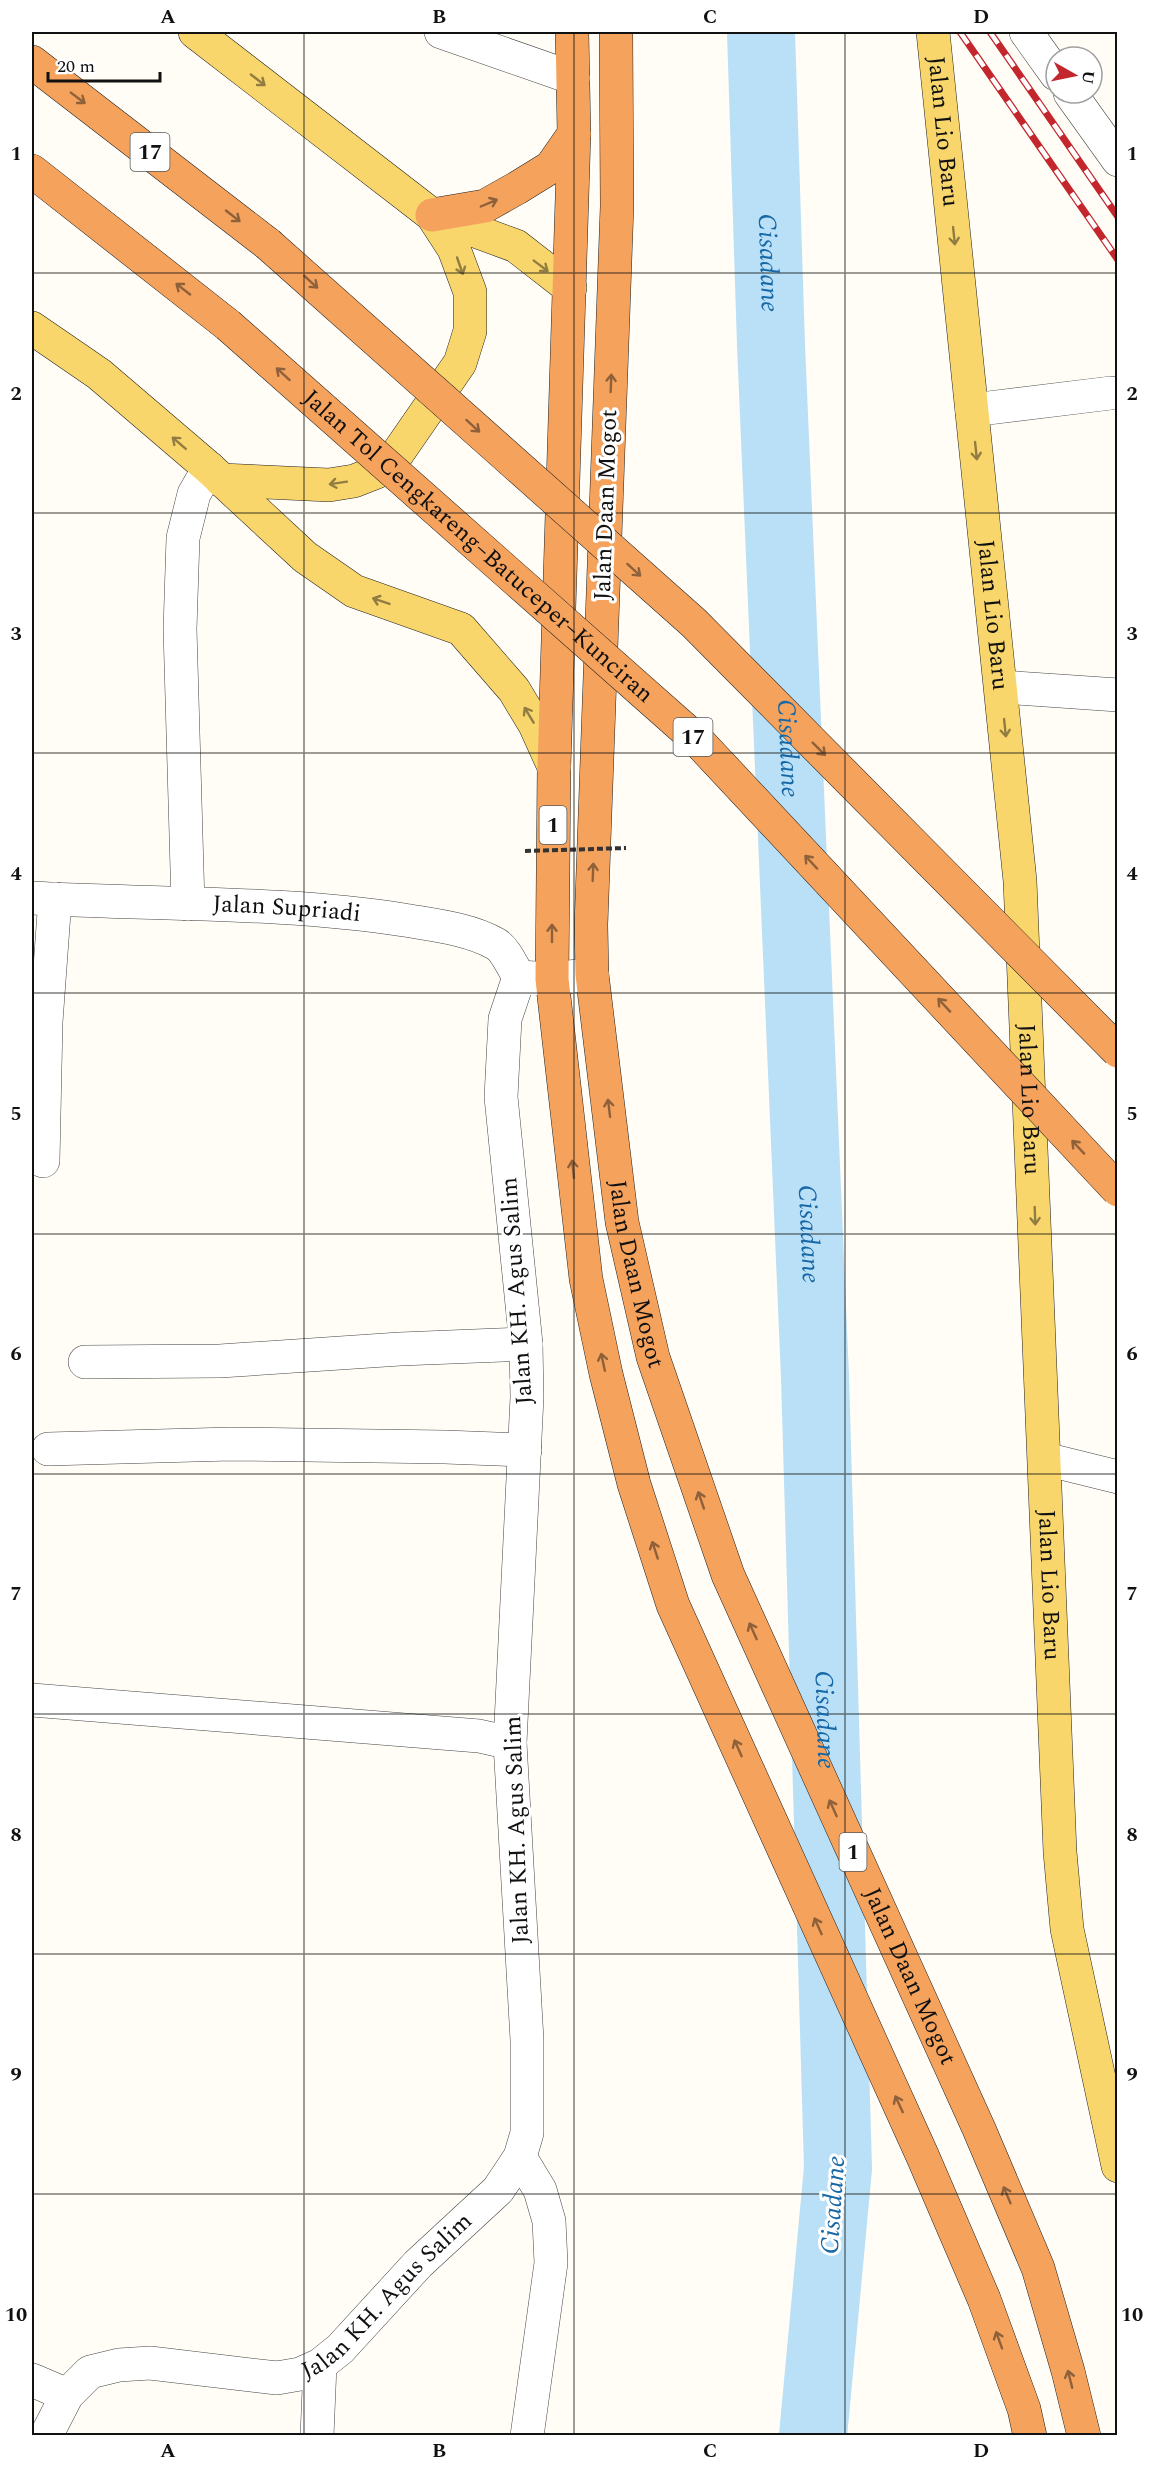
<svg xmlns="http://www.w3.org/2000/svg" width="1149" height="2467" viewBox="0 0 1149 2467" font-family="Spectral,serif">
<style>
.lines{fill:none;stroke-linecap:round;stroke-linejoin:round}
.river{stroke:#b9e0f7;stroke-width:68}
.minor-casing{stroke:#444;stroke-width:34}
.major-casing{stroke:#222;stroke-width:34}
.highway-casing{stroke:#222;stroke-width:34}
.minor{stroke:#fff;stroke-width:33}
.major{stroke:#f9d66b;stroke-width:33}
.highway{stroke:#f5a25d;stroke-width:33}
.rail-casing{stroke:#c4262e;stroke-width:7}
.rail{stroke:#fff;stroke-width:4.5;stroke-dasharray:14;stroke-linecap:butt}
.highway-bridge-casing{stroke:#222;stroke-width:34;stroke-linecap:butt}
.path-bridge{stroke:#333;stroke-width:4;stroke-dasharray:6 3;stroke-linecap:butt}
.highway-bridge{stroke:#f5a25d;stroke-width:33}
.oneway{stroke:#917d42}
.oneway2{stroke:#8e613b}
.grid{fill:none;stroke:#111;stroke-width:1.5;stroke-opacity:0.55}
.labels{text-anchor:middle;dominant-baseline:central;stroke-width:6;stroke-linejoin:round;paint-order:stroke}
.shield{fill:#fff;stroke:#585858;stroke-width:1.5}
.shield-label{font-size:22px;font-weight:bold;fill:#111}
.street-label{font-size:24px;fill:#111;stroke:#fff}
.water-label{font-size:26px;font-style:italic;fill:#1768a6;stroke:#fff}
.neatline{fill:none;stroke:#111;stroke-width:2}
.grid-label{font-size:20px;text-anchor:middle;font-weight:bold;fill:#111}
</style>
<rect width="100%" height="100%" fill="#fffdf5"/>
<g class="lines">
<!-- river -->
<path class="river" id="s1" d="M761,32L771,345L815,1377L838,2168L813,2436"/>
<!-- minor casing -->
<g class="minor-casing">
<g id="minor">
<path d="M441,32L573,78"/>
<path d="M1026,32L1056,74"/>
<path d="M1070,93L1118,160"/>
<path d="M972,410L1111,393"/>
<path d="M1001,687L1118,695"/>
<path id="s2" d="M32,898C155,905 281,901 404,920C434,925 470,929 496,944C506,950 513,968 519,977"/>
<path d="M188,904L180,629L183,538L194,494L209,468"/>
<path d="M43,1161L46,1022L55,899"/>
<path d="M85,1362L220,1361L400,1349L526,1344"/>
<path d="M48,1449L231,1444L445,1447L525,1450"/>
<path d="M1045,1459L1118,1477"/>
<path d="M32,1700L479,1736L510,1743"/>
<path d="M520,2157L540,2190L549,2221L551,2263L527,2436"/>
<path d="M32,2380L67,2395"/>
<path id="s3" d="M46,2436L67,2395L90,2372L119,2365L150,2363L277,2378L300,2374L320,2365L340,2349L418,2264L498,2190L520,2157L527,2133V2040L510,1743L527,1397L526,1344L501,1097L505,1019L519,977L552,979L592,974"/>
<path d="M317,2436L320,2365"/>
</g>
</g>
<!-- major casing -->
<g class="major-casing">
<g id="major">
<path d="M195,32L432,215L516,246L570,288"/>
<path id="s4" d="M933,32L1020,881L1060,1852L1067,1929L1118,2166"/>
<path d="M32,328L99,374L209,468L305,557L354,591L461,629L514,690L535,725L554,767"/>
<path d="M221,480L329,485L354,481L377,472L395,457L460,363L470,331V292L454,249L432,215"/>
</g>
</g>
<!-- highway casing -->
<g class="highway-casing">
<g id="highway">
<path d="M572,32L574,134L554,767L552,979L586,1279L606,1374L634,1484L673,1605L923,2157L984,2299L1024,2409L1030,2436"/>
<path id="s5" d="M616,32L617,206L591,925L592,974L622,1222L653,1357L728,1575L979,2129L1038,2268L1068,2371L1084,2436"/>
<path d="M32,62L268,244"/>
<path d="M32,171L228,325"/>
<path d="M432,215L485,206L517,188L551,167L574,134"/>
</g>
</g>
<!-- minor -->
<use href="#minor" class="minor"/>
<!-- major -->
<use href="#major" class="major"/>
<!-- highway -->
<use href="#highway" class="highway"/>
<!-- rail casing -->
<g class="rail-casing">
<g id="rail">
<path d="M960,32L1118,260"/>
<path d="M990,32L1118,217"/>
</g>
</g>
<!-- rail -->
<use href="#rail" class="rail"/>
<!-- highway-bridge casing -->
<g class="highway-bridge-casing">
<g id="highway-bridge">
<path d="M268,244L694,623L1118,1051"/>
<path id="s6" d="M228,325L698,741L1118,1190"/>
</g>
</g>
<!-- path-bridge -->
<path class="path-bridge" d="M525,851L626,848"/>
<!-- highway-bridge -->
<use href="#highway-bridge" class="highway-bridge"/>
</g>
<!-- one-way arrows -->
<defs><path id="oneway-shaft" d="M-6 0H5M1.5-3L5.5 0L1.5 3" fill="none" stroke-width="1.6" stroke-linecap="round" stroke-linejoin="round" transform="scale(1.5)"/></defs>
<g class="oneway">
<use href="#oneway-shaft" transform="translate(258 80) rotate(38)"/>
<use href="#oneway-shaft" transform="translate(954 236) rotate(84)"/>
<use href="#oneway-shaft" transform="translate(460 266) rotate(71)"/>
<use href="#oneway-shaft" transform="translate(541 266) rotate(37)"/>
<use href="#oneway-shaft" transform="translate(179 443) rotate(-139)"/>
<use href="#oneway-shaft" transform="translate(976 451) rotate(84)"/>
<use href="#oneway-shaft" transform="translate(338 483) rotate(171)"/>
<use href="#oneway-shaft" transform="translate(381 601) rotate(-161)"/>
<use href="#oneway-shaft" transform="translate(529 715) rotate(-121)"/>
<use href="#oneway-shaft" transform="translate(1005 728) rotate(84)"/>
<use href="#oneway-shaft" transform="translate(1035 1216) rotate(88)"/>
</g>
<g class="oneway2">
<use href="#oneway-shaft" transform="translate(78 98) rotate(37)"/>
<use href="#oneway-shaft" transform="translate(489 203) rotate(-23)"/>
<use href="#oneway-shaft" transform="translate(233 216) rotate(38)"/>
<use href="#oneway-shaft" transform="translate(311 282) rotate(42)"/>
<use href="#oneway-shaft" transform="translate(183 289) rotate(-142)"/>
<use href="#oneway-shaft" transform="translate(283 374) rotate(-138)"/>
<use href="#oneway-shaft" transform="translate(611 383) rotate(-88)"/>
<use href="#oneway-shaft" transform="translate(473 426) rotate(42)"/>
<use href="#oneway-shaft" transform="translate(634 570) rotate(42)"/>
<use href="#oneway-shaft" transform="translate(819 749) rotate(45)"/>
<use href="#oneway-shaft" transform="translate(811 862) rotate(-133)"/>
<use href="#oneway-shaft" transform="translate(593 872) rotate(-88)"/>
<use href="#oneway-shaft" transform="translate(552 933) rotate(-90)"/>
<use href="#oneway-shaft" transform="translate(944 1005) rotate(-133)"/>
<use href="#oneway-shaft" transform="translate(609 1108) rotate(-97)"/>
<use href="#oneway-shaft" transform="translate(1078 1147) rotate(-133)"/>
<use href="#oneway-shaft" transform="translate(573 1169) rotate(-96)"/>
<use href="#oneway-shaft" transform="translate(603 1362) rotate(-102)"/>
<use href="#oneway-shaft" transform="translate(701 1500) rotate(-109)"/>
<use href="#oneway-shaft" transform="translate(655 1550) rotate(-108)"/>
<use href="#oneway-shaft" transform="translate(753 1631) rotate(-114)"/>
<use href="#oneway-shaft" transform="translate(738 1748) rotate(-114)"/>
<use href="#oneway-shaft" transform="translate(833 1808) rotate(-114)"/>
<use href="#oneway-shaft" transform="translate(818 1926) rotate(-114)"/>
<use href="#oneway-shaft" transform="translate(899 2104) rotate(-115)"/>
<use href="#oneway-shaft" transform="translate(1007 2195) rotate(-113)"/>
<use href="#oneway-shaft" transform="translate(999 2340) rotate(-110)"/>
<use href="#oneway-shaft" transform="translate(1070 2379) rotate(-104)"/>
</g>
<!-- grid -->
<path class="grid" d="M304,32V2436M574,32V2436M845,32V2436M32,273H1118M32,513H1118M32,753H1118M32,993H1118M32,1234H1118M32,1474H1118M32,1714H1118M32,1954H1118M32,2194H1118"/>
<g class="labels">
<!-- shield labels -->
<g class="shield">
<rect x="130.5" y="133" width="39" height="38" rx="4.5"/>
<rect x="673.5" y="718" width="39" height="38" rx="4.5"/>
<rect x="539.5" y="806" width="27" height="38" rx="4.5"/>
<rect x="839.5" y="1833" width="27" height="38" rx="4.5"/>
</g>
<g class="shield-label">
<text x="150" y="152">17</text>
<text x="693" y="737">17</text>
<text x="553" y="825">1</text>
<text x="853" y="1852">1</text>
</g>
<!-- street labels -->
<g class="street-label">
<text stroke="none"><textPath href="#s4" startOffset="100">Jalan Lio Baru</textPath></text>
<text transform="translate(606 505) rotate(-88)">Jalan Daan Mogot</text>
<text stroke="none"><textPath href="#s6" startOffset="334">Jalan Tol Cengkareng–Batuceper–Kunciran</textPath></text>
<text stroke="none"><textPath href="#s4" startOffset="586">Jalan Lio Baru</textPath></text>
<text stroke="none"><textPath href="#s2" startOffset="255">Jalan Supriadi</textPath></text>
<text stroke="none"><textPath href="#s4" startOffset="1072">Jalan Lio Baru</textPath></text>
<text stroke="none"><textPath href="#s5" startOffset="1246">Jalan Daan Mogot</textPath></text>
<text transform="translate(517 1291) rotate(-94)">Jalan KH. Agus Salim</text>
<text stroke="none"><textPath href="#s4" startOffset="1558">Jalan Lio Baru</textPath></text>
<text transform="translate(517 1830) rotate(-92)">Jalan KH. Agus Salim</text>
<text stroke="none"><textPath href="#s5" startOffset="2002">Jalan Daan Mogot</textPath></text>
<text stroke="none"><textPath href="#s3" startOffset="408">Jalan KH. Agus Salim</textPath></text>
</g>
<!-- water labels -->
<g class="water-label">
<text stroke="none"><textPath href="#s1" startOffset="231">Cisadane</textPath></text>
<text stroke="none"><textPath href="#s1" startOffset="717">Cisadane</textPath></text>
<text stroke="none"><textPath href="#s1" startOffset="1203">Cisadane</textPath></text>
<text stroke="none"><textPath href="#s1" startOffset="1689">Cisadane</textPath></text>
<text transform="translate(833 2205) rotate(-86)">Cisadane</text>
</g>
</g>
<!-- border -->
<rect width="1149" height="2467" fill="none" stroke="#ffffff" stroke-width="66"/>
<!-- north arrow -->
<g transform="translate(1074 75) rotate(99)"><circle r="28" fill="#ffffff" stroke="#a0a0a0" stroke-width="1.5"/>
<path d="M0-4.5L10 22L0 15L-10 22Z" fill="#c4262e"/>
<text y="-9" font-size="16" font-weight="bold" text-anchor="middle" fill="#111111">U</text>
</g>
<!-- scale -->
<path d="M48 72v9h112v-9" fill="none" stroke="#111111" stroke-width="3"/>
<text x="57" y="72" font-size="18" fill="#111111" stroke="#ffffff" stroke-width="4.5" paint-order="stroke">20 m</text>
<rect x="33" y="33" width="1083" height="2401" class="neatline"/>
<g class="grid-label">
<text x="168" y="23">A</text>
<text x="439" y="23">B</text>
<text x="710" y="23">C</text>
<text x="981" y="23">D</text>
<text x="16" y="160">1</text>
<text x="1132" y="160">1</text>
<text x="16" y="400">2</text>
<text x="1132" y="400">2</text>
<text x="16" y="640">3</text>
<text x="1132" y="640">3</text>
<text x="16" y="880">4</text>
<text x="1132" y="880">4</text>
<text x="16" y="1120">5</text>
<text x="1132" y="1120">5</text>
<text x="16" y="1360">6</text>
<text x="1132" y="1360">6</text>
<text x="16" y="1600">7</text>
<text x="1132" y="1600">7</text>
<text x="16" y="1841">8</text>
<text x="1132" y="1841">8</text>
<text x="16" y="2081">9</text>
<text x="1132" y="2081">9</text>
<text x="16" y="2321">10</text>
<text x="1132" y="2321">10</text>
<text x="168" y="2457">A</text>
<text x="439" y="2457">B</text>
<text x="710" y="2457">C</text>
<text x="981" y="2457">D</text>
</g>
</svg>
